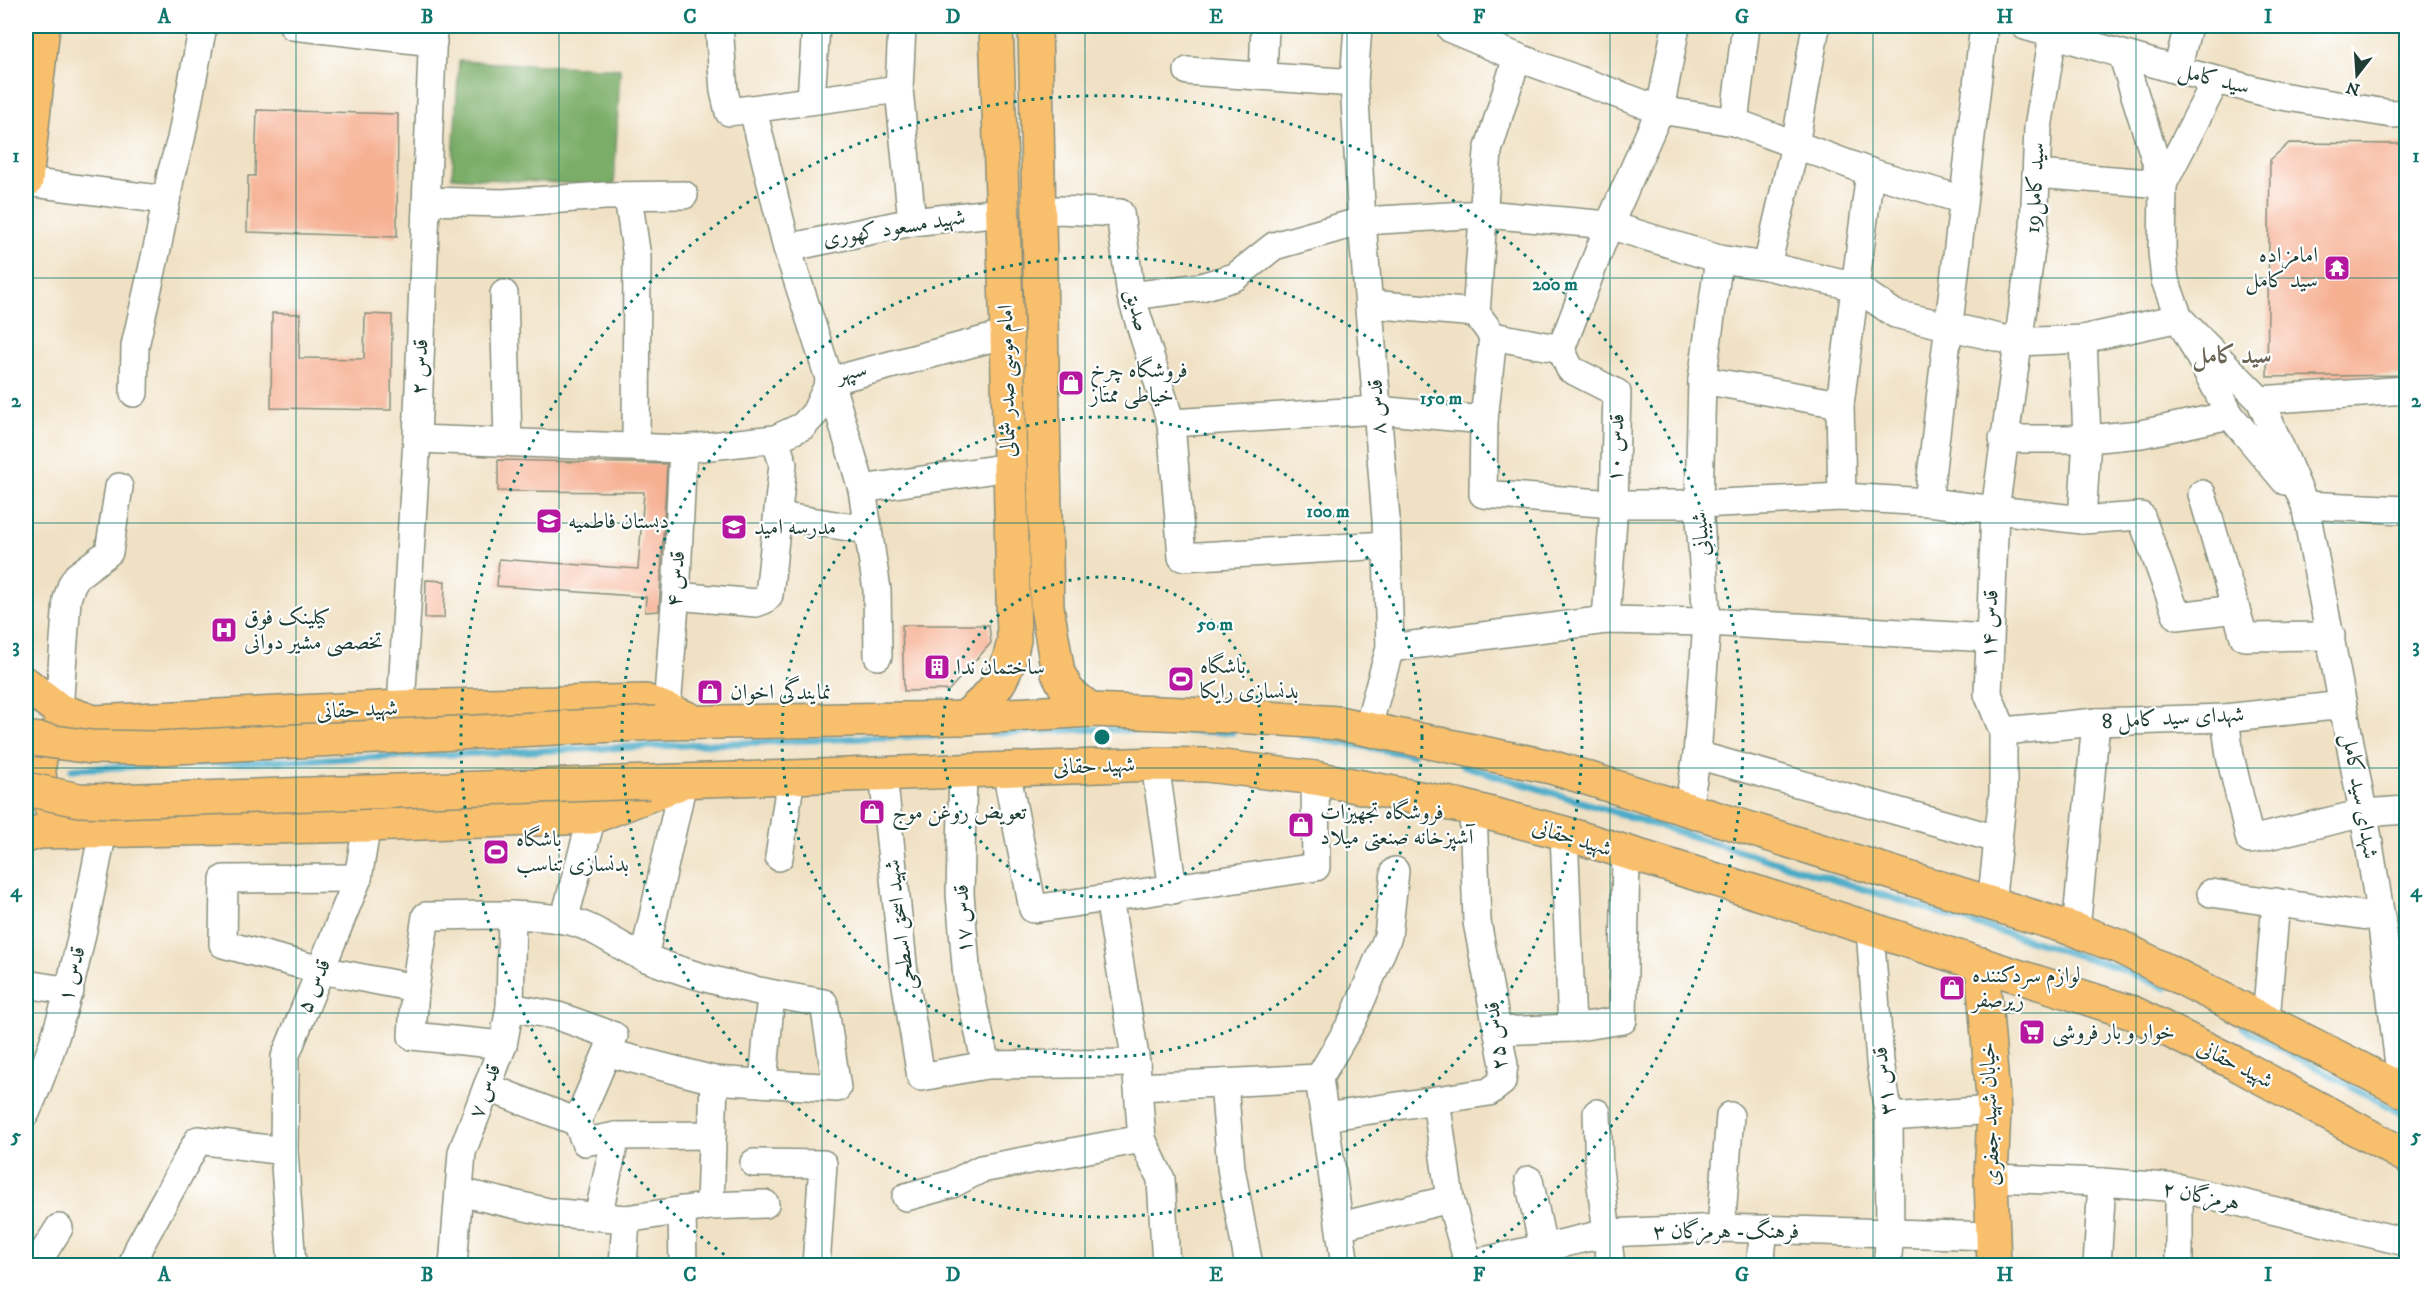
<svg xmlns="http://www.w3.org/2000/svg" width="2432" height="1291" viewBox="0 0 2432 1291" font-family="'IM FELL DW Pica',Amiri,serif">
<style>
.forest{fill:#7aad68;stroke:#4c754e;stroke-width:1.5}
.lines{fill:none;stroke-linecap:round;stroke-linejoin:round}
.stream{stroke:#48abc8;stroke-width:7}
.building{fill:#f6af91}
.minor-casing{stroke:#888f7c;stroke-width:30}
.major-casing{stroke:#888f7c;stroke-width:36}
.minor{stroke:#fff;stroke-width:27}
.major{stroke:#f8bf6c;stroke-width:33}
.major-bridge-casing{stroke:#888f7c;stroke-width:36;stroke-linecap:butt}
.major-bridge{stroke:#f8bf6c;stroke-width:33}
.grid{fill:none;stroke:#0f766e;stroke-width:1.5;stroke-opacity:0.55}
.ring{fill:none;stroke:#0f766e;stroke-width:3;stroke-dasharray:3 6}
.labels{text-anchor:middle;dominant-baseline:central;stroke-width:4.5;stroke-linejoin:round;paint-order:stroke}
.street-label{font-size:22px;fill:#1f3d34;stroke:#fff}
.poi-label{font-size:22px;fill:#1f3d34;stroke:#fff;text-anchor:start}
.neighbourhood-label{font-size:24px;font-weight:bold;fill:#6a6555;stroke:#fff}
.centre{fill:#0f766e;stroke:#fff;stroke-width:3}
.ring-label{font-size:18px;text-anchor:middle;font-weight:bold;fill:#0f766e;stroke:#fff;stroke-width:4.5;stroke-linejoin:round;paint-order:stroke}
.neatline{fill:none;stroke:#0f766e;stroke-width:2}
.grid-label{font-size:20px;text-anchor:middle;font-weight:bold;fill:#0f766e}
</style>
<rect width="100%" height="100%" fill="#fff"/>
<filter id="ink" filterUnits="userSpaceOnUse"><feTurbulence type="fractalNoise" baseFrequency=".0167" numOctaves="2"/><feDisplacementMap in="SourceGraphic" scale="12" xChannelSelector="R" yChannelSelector="G"/><feConvolveMatrix kernelMatrix="1 2 1 2 8 2 1 2 1" color-interpolation-filters="sRGB"/></filter>
<filter id="wash" filterUnits="userSpaceOnUse"><feTurbulence type="fractalNoise" baseFrequency=".008" numOctaves="4" result="noise"/><feDisplacementMap in="SourceGraphic" scale="24" xChannelSelector="R" yChannelSelector="G"/><feGaussianBlur stdDeviation="1.35" result="paint"/><feColorMatrix in="noise" values="0 0 0 0 0 0 0 0 0 0 0 0 0 0 0 0 0 1.4 0 .05"/><feComposite in="paint" operator="in"/></filter>
<g filter="url(#wash)">
<rect width="100%" height="100%" fill="#f0e1c4"/>
<!-- forest -->
<path class="forest" d="M459,61L620,69L614,186L452,177Z"/>
<g class="lines">
<!-- stream -->
<g class="stream">
<path d="M991,733L1087,729L1232,732"/>
<path d="M1302,736L1413,755"/>
<path d="M1462,765L2119,968L2166,988"/>
<path d="M72,769L938,735"/>
<path d="M2242,1027L2406,1116"/>
</g>
</g>
<g id="blocks">
<!-- building -->
<g class="building">
<path d="M257,110L398,114L397,237L247,232L248,176H255Z"/>
<path d="M2289,143L2406,144V375L2267,377L2270,160Z"/>
<path d="M272,313L300,314L299,358L364,359L365,314L392,315L391,410L271,408Z"/>
<path d="M498,460L667,464L659,611L645,612L646,597L497,586L499,559L638,569L644,492L498,491Z"/>
<path d="M426,580L445,581L444,618H425Z"/>
<path d="M902,625H989L991,643L949,690L904,691Z"/>
</g>
</g>
</g>
<g filter="url(#ink)">
<use href="#blocks" fill-opacity="0" stroke="#888f7c" stroke-width="1.5"/>
<g class="lines">
<!-- minor casing -->
<g class="minor-casing">
<g id="minor">
<path d="M293,26L433,42"/>
<path d="M719,26L724,91L729,112L899,89"/>
<path d="M902,26L899,89L912,222"/>
<path d="M1358,26L1354,83L1362,221L1386,519L1390,648L1367,730"/>
<path d="M2025,26L2177,70L2275,95L2392,114L2406,113"/>
<path d="M1451,29L1517,57L1660,110L1734,122L1870,172L1963,200"/>
<path d="M2122,54L2163,184L2162,252L2165,280L2179,318L2230,415L2285,481"/>
<path d="M1517,57L1488,151L1476,313L1493,336L1561,349"/>
<path d="M2177,70L2188,26"/>
<path d="M1188,71L1354,83"/>
<path d="M1263,75L1265,26"/>
<path d="M811,99L816,26"/>
<path d="M753,110L787,248L830,381L1007,334"/>
<path d="M1734,122L1746,26"/>
<path d="M2036,174L2163,184"/>
<path d="M26,182L166,200"/>
<path d="M2163,184L2216,80"/>
<path d="M628,197L637,257L636,447"/>
<path d="M427,201L503,203L605,196L684,195"/>
<path d="M1039,212L1059,210L1120,213L1131,296L1171,423L1182,557L1387,545"/>
<path d="M787,248L912,222L1001,212"/>
<path d="M1767,266L1795,145L1816,26"/>
<path d="M504,294L508,442"/>
<path d="M1131,296L1201,287L1235,277L1274,246L1362,221L1484,214L1609,225L1719,259L1767,266L1856,287L1895,314L2017,342L2083,339L2179,318"/>
<path d="M1370,304L1476,313"/>
<path d="M2179,318L2260,400L2305,505L2368,838L2381,918L2402,1089"/>
<path d="M1493,336L1484,420L1483,494L1614,504H1699L1842,497L1928,502L2082,520L2141,516L2177,616L2236,609"/>
<path d="M1702,380L1840,404"/>
<path d="M830,381L862,489L877,590L878,656"/>
<path d="M134,393L135,346L158,244L171,174L181,139L203,26"/>
<path d="M2260,400L2406,390"/>
<path d="M1171,423L1377,410L1484,420"/>
<path d="M417,439L683,449L775,439L803,426L815,413L830,381"/>
<path d="M2003,439H2087L2141,434L2230,415"/>
<path d="M862,489L1009,467"/>
<path d="M2202,494L2244,637L2331,636"/>
<path d="M1842,497L1840,404L1870,172"/>
<path d="M1928,502L1984,26"/>
<path d="M2305,505L2406,510"/>
<path d="M779,516L867,530"/>
<path d="M2082,520L2087,439L2083,339"/>
<path d="M676,596L756,603L764,600L769,595L783,464L775,439"/>
<path d="M1606,620L1614,504L1617,393L1570,369L1561,349L1609,225L1660,110L1676,26"/>
<path d="M1390,648L1606,620L1707,622L1989,638"/>
<path d="M401,707L417,439L433,26"/>
<path d="M667,709L677,578L683,449"/>
<path d="M59,710L67,599L72,584L77,576L109,552L119,487"/>
<path d="M2225,718L2230,756L2250,840L2364,813L2406,810"/>
<path d="M2003,731L2096,722L2225,718L2343,705"/>
<path d="M1697,755L1997,839"/>
<path d="M1155,764L1173,890"/>
<path d="M1006,770L1033,909L1316,867L1315,778"/>
<path d="M963,771L960,894L967,978L986,1065"/>
<path d="M883,774L904,973L921,1077L986,1065L1136,1063"/>
<path d="M1688,808L1697,755L1707,622L1699,504L1702,380L1719,259"/>
<path d="M1564,833L1572,1028"/>
<path d="M779,857L791,777"/>
<path d="M358,878L224,879L223,944L321,970L415,988"/>
<path d="M2211,893L2381,918"/>
<path d="M1109,898L1136,1063L1142,1139L1161,1179L1166,1266"/>
<path d="M1991,905L2003,794V731L1988,694L1995,510L2034,228L2038,128L2053,34"/>
<path d="M564,920L592,817"/>
<path d="M1870,930L1880,1062L1889,1117L1890,1233L1887,1266"/>
<path d="M2076,930L2096,722"/>
<path d="M644,957L683,782"/>
<path d="M26,984L70,991"/>
<path d="M2266,1020L2276,902"/>
<path d="M1499,1031L1572,1028L1623,1020L1626,854"/>
<path d="M503,1045L412,1036L415,988L426,916C471,916 519,912 564,920C595,925 617,947 646,958C704,981 763,993 824,1003L837,1088L714,1080L609,1053"/>
<path d="M763,1083L771,994"/>
<path d="M1224,1083L1231,1168L1249,1266"/>
<path d="M487,1087L577,1122L614,1036L558,1016L510,1007"/>
<path d="M1138,1087L1319,1078"/>
<path d="M1436,1100L1450,1199L1469,1266"/>
<path d="M26,1113C67,1023 84,927 103,831"/>
<path d="M1597,1113L1599,1169L1611,1266"/>
<path d="M1325,1117L1489,1092L1502,1082L1504,1065L1477,922L1473,810"/>
<path d="M1889,1117L1994,1110"/>
<path d="M577,1122L585,1142L616,1136L712,1135"/>
<path d="M754,1163L823,1164L816,1266"/>
<path d="M1991,1178L2102,1182L2179,1188L2406,1242"/>
<path d="M1529,1180L1543,1247"/>
<path d="M459,1192L548,1212L626,1219L710,1206L765,1204"/>
<path d="M906,1197L952,1184L981,1169L1142,1139"/>
<path d="M710,1206L714,1080"/>
<path d="M682,1210L683,1266"/>
<path d="M598,1216L616,1136"/>
<path d="M1340,1226L1450,1199"/>
<path d="M1721,1228L1730,1116"/>
<path d="M35,1266L59,1228"/>
<path d="M132,1266L139,1247L198,1140L284,1151"/>
<path d="M292,1266L284,1151L285,1057L358,878L367,825"/>
<path d="M453,1266L462,1152L503,1045L510,1007L512,915"/>
<path d="M623,1266L626,1219"/>
<path d="M1345,1266L1319,1078L1353,1020L1388,936L1395,871"/>
<path d="M1462,1266L1608,1233L1721,1228L1994,1236"/>
<path d="M1760,1266L1764,1229"/>
<path d="M2097,1266L2102,1182"/>
<path d="M2179,1266V1188"/>
</g>
</g>
<!-- major casing -->
<g class="major-casing">
<g id="major">
<path d="M1035,26L1047,607L1058,673L1068,692L1091,710"/>
<path d="M26,181L43,26"/>
<path d="M26,684L59,710L94,722L401,707L645,701L689,719"/>
<path d="M964,718C994,695 1007,677 1014,640L1007,334L996,26"/>
<path d="M656,723L964,718L1091,710L1252,717L1338,723L1551,767L2076,930L2120,947L2406,1092"/>
<path d="M649,782L1155,764L1206,765L1315,778L1461,806L1564,833L1752,891L2133,1013L2235,1063L2406,1156"/>
<path d="M56,813C32,784 30,741 71,725"/>
<path d="M26,836L39,832L367,825L592,817L677,784"/>
<path d="M1982,964L1994,1110L1991,1178L1994,1266"/>
</g>
</g>
<!-- minor -->
<use href="#minor" class="minor"/>
<!-- major -->
<use href="#major" class="major"/>
<!-- major-bridge casing -->
<g class="major-bridge-casing">
<g id="major-bridge">
<path d="M26,738L91,747L157,748L656,723"/>
<path d="M26,789L79,800L112,801L649,782"/>
</g>
</g>
<!-- major-bridge -->
<use href="#major-bridge" class="major-bridge"/>
</g>
</g>
<!-- grid -->
<path class="grid" d="M296,26V1266M559,26V1266M822,26V1266M1085,26V1266M1347,26V1266M1610,26V1266M1873,26V1266M2136,26V1266M26,278H2406M26,523H2406M26,768H2406M26,1013H2406"/>
<!-- distance rings -->
<g class="ring">
<circle cx="1102" cy="737" r="160"/>
<circle cx="1102" cy="737" r="320"/>
<circle cx="1102" cy="737" r="480"/>
<path d="M739 1265A641 641 0 1 1 1465 1265"/>
</g>
<!-- icons -->
<defs>
<g id="temple-square" transform="scale(1.35)"><rect x="-9" y="-9" width="18" height="18" rx="4" fill="#b5179e" stroke="#fff"/><path d="M0-6L5-2H3V0L6.5 2.5H4V6H1.5V3h-3V6H-4V2.5H-6.5L-3 0V-2H-5Z" fill="#fff"/></g>
<g id="shop-square" transform="scale(1.35)"><rect x="-9" y="-9" width="18" height="18" rx="4" fill="#b5179e" stroke="#fff"/><path d="M-5-2.5h2.3a2.7 3.5 0 0 1 5.4 0H5L5.5 6h-11ZM-1.5-2.5h3a1.5 2.3 0 0 0-3 0Z" fill="#fff"/></g>
<g id="school-square" transform="scale(1.35)"><rect x="-9" y="-9" width="18" height="18" rx="4" fill="#b5179e" stroke="#fff"/><path d="M0-5L7-2L0 1L-7-2ZM-4 1L0 2.5L4 1V4Q0 6-4 4Z" fill="#fff"/></g>
<g id="hospital-square" transform="scale(1.35)"><rect x="-9" y="-9" width="18" height="18" rx="4" fill="#b5179e" stroke="#fff"/><path d="M-5-5h3v3.5h4V-5h3V5h-3V1.5h-4V5h-3Z" fill="#fff"/></g>
<g id="building-square" transform="scale(1.35)"><rect x="-9" y="-9" width="18" height="18" rx="4" fill="#b5179e" stroke="#fff"/><path d="M-4-6H4V6H1V3H-1V6H-4ZM-2.5-4.3h1.7v1.8h-1.7ZM.8-4.3h1.7v1.8H.8ZM-2.5-1h1.7V.8h-1.7ZM.8-1h1.7V.8H.8Z" fill="#fff"/></g>
<g id="stadium-square" transform="scale(1.35)"><rect x="-9" y="-9" width="18" height="18" rx="4" fill="#b5179e" stroke="#fff"/><path d="M0-5a6.5 5 0 1 0 0 10a6.5 5 0 1 0 0-10ZM-3.5-1.8h7v3.6h-7Z" fill="#fff"/></g>
<g id="supermarket-square" transform="scale(1.35)"><rect x="-9" y="-9" width="18" height="18" rx="4" fill="#b5179e" stroke="#fff"/><path d="M-6-5.5h2.5l.6 2H6L4.5 2H-2.5L-4.4-4H-6ZM-1.5 3.2a1.3 1.3 0 1 0 .1 0ZM3 3.2a1.3 1.3 0 1 0 .1 0Z" fill="#fff"/></g>
</defs>
<g fill-rule="evenodd">
<use href="#temple-square" x="2337" y="268"/>
<use href="#shop-square" x="1071" y="383"/>
<use href="#school-square" x="549" y="521"/>
<use href="#school-square" x="734" y="527"/>
<use href="#hospital-square" x="224" y="630"/>
<use href="#building-square" x="937" y="667"/>
<use href="#stadium-square" x="1181" y="679"/>
<use href="#shop-square" x="710" y="692"/>
<use href="#shop-square" x="872" y="812"/>
<use href="#shop-square" x="1301" y="825"/>
<use href="#stadium-square" x="496" y="852"/>
<use href="#shop-square" x="1952" y="988"/>
<use href="#supermarket-square" x="2032" y="1032"/>
</g>
<g class="labels">
<!-- street labels -->
<g class="street-label">
<text transform="translate(2214 79) rotate(14)">سید کامل</text>
<text transform="translate(2035 188) rotate(-87)">سید کامل19</text>
<text transform="translate(894 228) rotate(-9)">شهید مسعود کهوری</text>
<text transform="translate(1137 310) rotate(75)">صدیق</text>
<text transform="translate(420 367) rotate(-88)">قدس ۲</text>
<text transform="translate(852 372) rotate(-11)">سپهر</text>
<text transform="translate(1007 381) rotate(-91)">امام موسی صدر شمالی</text>
<text transform="translate(1377 407) rotate(-94)">قدس ۸</text>
<text transform="translate(1616 448) rotate(-88)">قدس ۱۰</text>
<text transform="translate(1701 534) rotate(-94)">شیبانی</text>
<text transform="translate(676 579) rotate(-86)">قدس ۴</text>
<text transform="translate(1990 624) rotate(-88)">قدس ۱۴</text>
<text transform="translate(357 710) rotate(-3)">شهید حقانی</text>
<text transform="translate(2173 718) rotate(-3)">شهدای سید کامل 8</text>
<text transform="translate(1094 766) rotate(-2)">شهید حقانی</text>
<text transform="translate(2360 796) rotate(80)">شهدای سید کامل</text>
<text transform="translate(1572 838) rotate(17)">شهید حقانی</text>
<text transform="translate(963 919) rotate(-93)">قدس ۱۷</text>
<text transform="translate(900 925) rotate(-97)">شهید اسحق اسطحی</text>
<text transform="translate(72 974) rotate(-76)">قدس ۱</text>
<text transform="translate(314 986) rotate(-68)">قدس ۵</text>
<text transform="translate(1496 1036) rotate(-97)">قدس ۲۵</text>
<text transform="translate(2235 1064) rotate(27)">شهید حقانی</text>
<text transform="translate(1884 1081) rotate(-97)">قدس ۳۱</text>
<text transform="translate(485 1091) rotate(-70)">قدس ۷</text>
<text transform="translate(1990 1114) rotate(-92)">خیابان شهید جعفری</text>
<text transform="translate(2201 1196) rotate(11)">هرمزگان ۲</text>
<text x="1726" y="1231">فرهنگ- هرمزگان ۳</text>
</g>
<!-- poi labels -->
<g class="poi-label">
<text x="2318" y="255" text-anchor="end">امامزاده<tspan x="2318" dy="25">سید کامل</tspan></text>
<text x="1090" y="370">فروشگاه چرخ<tspan x="1090" dy="25">خیاطی ممتاز</tspan></text>
<text x="568" y="521">دبستان فاطمیه</text>
<text x="754" y="527">مدرسه امید</text>
<text x="244" y="617">کیلینک فوق<tspan x="244" dy="25">تخصصی مشیر دوانی</tspan></text>
<text x="1200" y="666">باشگاه<tspan x="1200" dy="25">بدنسازی رایکا</tspan></text>
<text x="956" y="667">ساختمان ندا</text>
<text x="730" y="692">نمایندگی اخوان</text>
<text x="892" y="812">تعویض روغن موج</text>
<text x="1320" y="812">فروشگاه تجهیزات<tspan x="1320" dy="25">آشپزخانه صنعتی میلاد</tspan></text>
<text x="516" y="839">باشگاه<tspan x="516" dy="25">بدنسازی تناسب</tspan></text>
<text x="1972" y="975">لوازم سردکننده<tspan x="1972" dy="25">زیرصفر</tspan></text>
<text x="2052" y="1032">خوار و بار فروشی</text>
</g>
<!-- neighbourhood labels -->
<g class="neighbourhood-label">
<text x="2232" y="356">سید کامل</text>
</g>
</g>
<circle cx="1102" cy="737" r="9" class="centre"/>
<g class="ring-label">
<text x="1555" y="290">200 m</text>
<text x="1441" y="404">150 m</text>
<text x="1328" y="517">100 m</text>
<text x="1215" y="630">50 m</text>
</g>
<!-- margin -->
<rect width="2432" height="1291" fill="none" stroke="#fff" stroke-width="66"/>
<!-- north arrow -->
<g transform="translate(2357 75) rotate(197)" stroke="#ffffff" stroke-width="4.5" paint-order="stroke">
<path d="M0-4.5L10 22L0 15L-10 22Z" fill="#1f3d34"/>
<text y="-9" font-size="16" font-weight="bold" text-anchor="middle" fill="#1f3d34">N</text>
</g>
<rect x="33" y="33" width="2366" height="1225" class="neatline"/>
<g class="grid-label">
<text x="164" y="23">A</text>
<text x="427" y="23">B</text>
<text x="690" y="23">C</text>
<text x="953" y="23">D</text>
<text x="1216" y="23">E</text>
<text x="1479" y="23">F</text>
<text x="1742" y="23">G</text>
<text x="2005" y="23">H</text>
<text x="2268" y="23">I</text>
<text x="16" y="162">1</text>
<text x="2416" y="162">1</text>
<text x="16" y="407">2</text>
<text x="2416" y="407">2</text>
<text x="16" y="652">3</text>
<text x="2416" y="652">3</text>
<text x="16" y="897">4</text>
<text x="2416" y="897">4</text>
<text x="16" y="1142">5</text>
<text x="2416" y="1142">5</text>
<text x="164" y="1281">A</text>
<text x="427" y="1281">B</text>
<text x="690" y="1281">C</text>
<text x="953" y="1281">D</text>
<text x="1216" y="1281">E</text>
<text x="1479" y="1281">F</text>
<text x="1742" y="1281">G</text>
<text x="2005" y="1281">H</text>
<text x="2268" y="1281">I</text>
</g>
</svg>
